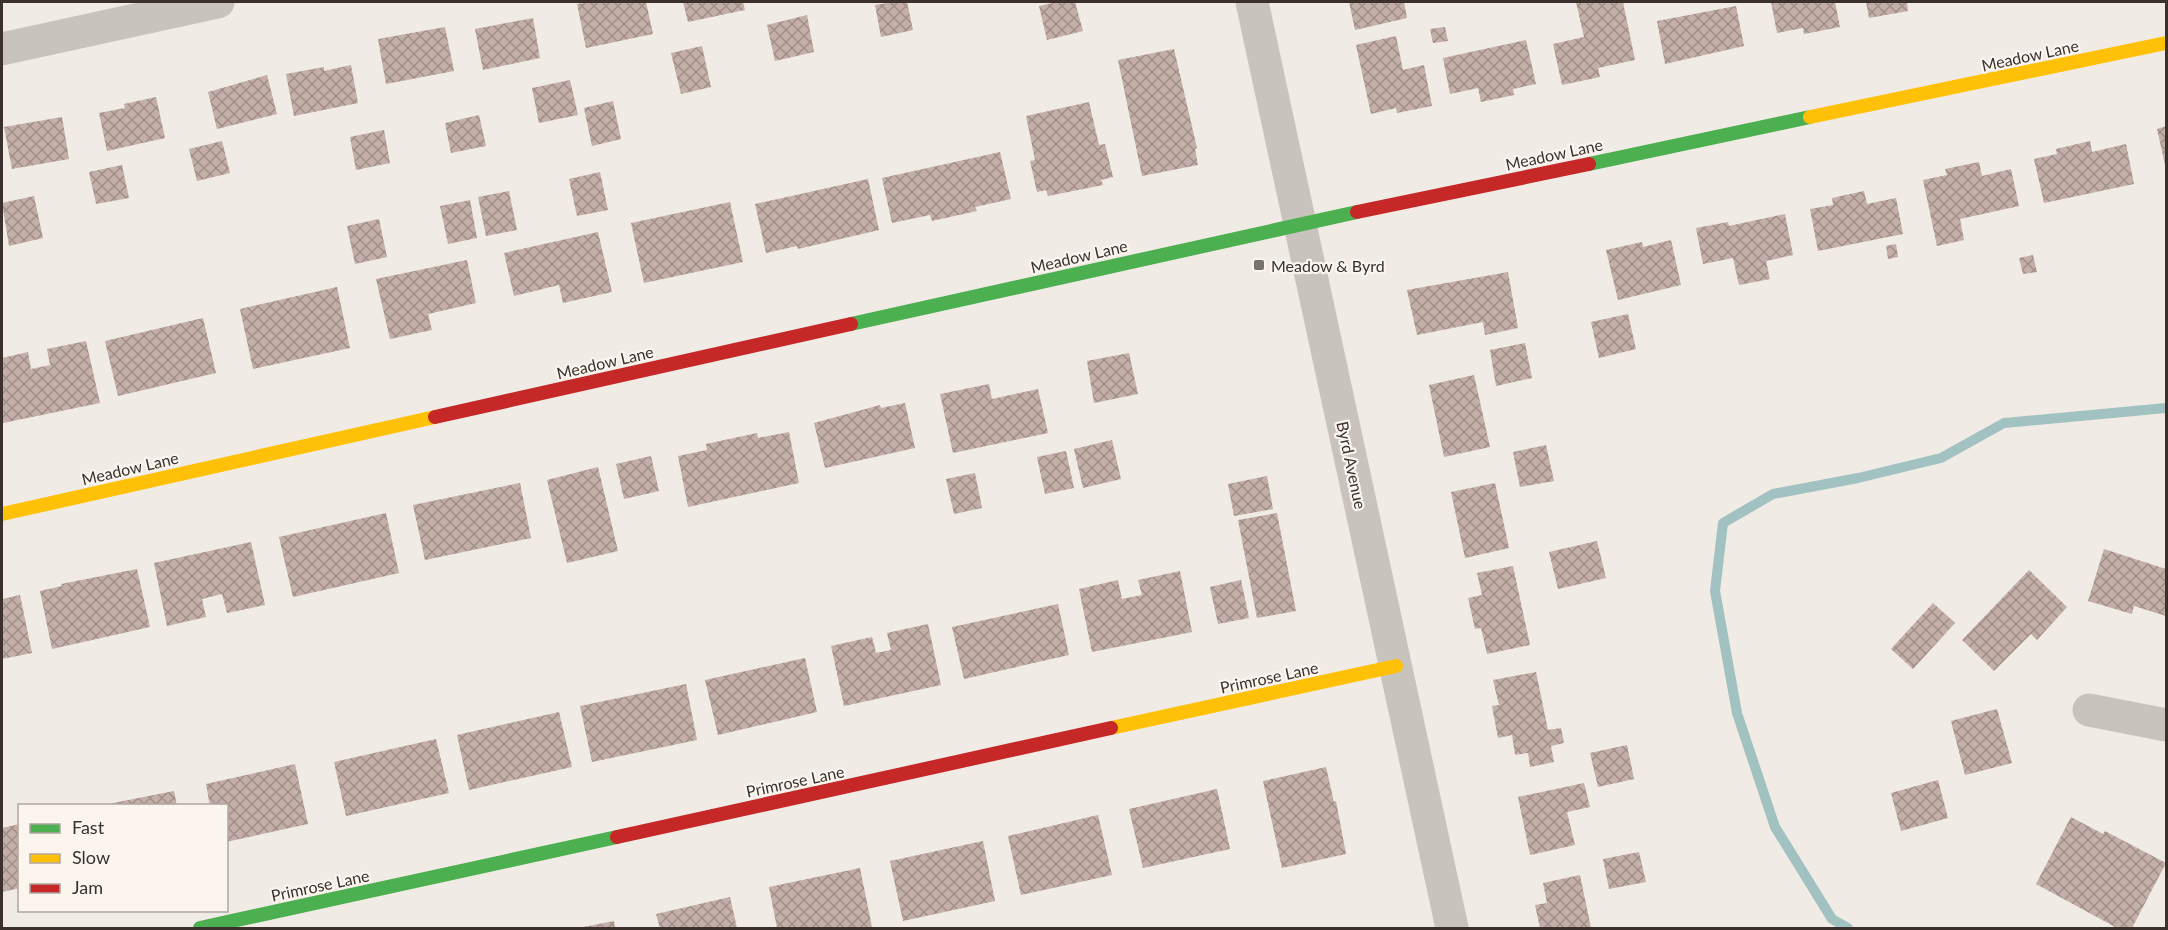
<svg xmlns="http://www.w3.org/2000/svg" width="2168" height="930" viewBox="0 0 2168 930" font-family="Lato,sans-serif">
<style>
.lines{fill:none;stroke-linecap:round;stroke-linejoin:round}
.stream{stroke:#a1c2c1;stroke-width:10}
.building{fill:url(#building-cross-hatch)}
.street{stroke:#c9c3be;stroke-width:33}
.fast{stroke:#4caf50;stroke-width:14}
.slow{stroke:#ffc107;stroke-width:14}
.jam{stroke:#c62828;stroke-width:14}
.poi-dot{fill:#7a716c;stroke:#fbf5ee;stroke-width:2}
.labels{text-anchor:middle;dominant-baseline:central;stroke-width:4.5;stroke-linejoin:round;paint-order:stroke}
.street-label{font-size:16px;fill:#3b302b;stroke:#fbf5ee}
.poi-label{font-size:16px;fill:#3b302b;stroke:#fbf5ee;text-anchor:start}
</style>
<defs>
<pattern id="building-cross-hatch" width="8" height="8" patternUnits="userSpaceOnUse" patternTransform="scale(1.5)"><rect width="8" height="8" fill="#c3afa7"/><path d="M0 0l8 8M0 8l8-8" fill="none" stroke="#a08f88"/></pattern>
</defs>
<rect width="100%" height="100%" fill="#f0ebe5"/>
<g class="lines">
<!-- stream -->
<path class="stream" d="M1848,928L1832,919L1775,827L1737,713L1715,591L1723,523L1773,494L1858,478L1941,458L2004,423L2166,408"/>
</g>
<!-- building -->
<g class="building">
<path d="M590,2H646L653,34L586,48L577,4Z"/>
<path d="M683,2H743L745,10L688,22Z"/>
<path d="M894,2H907L913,30L881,37L875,5Z"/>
<path d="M1057,2H1075L1083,31L1047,40L1039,6Z"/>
<path d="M1349,2H1404L1407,18L1355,30Z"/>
<path d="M1576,2H1623L1635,60L1598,68L1600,77L1562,85L1553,44L1584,37Z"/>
<path d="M1771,2H1835L1840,27L1804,34L1803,28L1777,33Z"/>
<path d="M1866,2H1907L1908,11L1869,18Z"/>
<path d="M1736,6L1744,46L1665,64L1657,21Z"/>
<path d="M807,15L814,52L775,61L767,25Z"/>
<path d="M533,18L540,58L483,70L475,29Z"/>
<path d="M445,27L454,71L386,84L378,39Z"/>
<path d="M1445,27L1448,41L1433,43L1430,29Z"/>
<path d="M1396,36L1403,70L1424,65L1432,106L1397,113L1396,108L1371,114L1356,45Z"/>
<path d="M1526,40L1536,84L1513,89L1514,95L1481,102L1478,88L1450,94L1443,58Z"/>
<path d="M702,46L711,87L681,94L671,53Z"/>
<path d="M1174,49L1197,148L1195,149L1198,165L1142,176L1118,60Z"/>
<path d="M351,65L358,103L294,116L286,74L324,67V71Z"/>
<path d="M267,75L277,114L217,129L208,92Z"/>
<path d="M570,80L578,115L539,123L532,88Z"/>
<path d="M156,97L165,138L107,151L99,113L125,108L124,104Z"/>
<path d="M613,101L621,139L592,146L584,108Z"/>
<path d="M1089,102L1099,145L1105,144L1113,177L1101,180L1103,185L1048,196L1046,190L1037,192L1030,161L1035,160L1026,116Z"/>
<path d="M479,115L486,146L451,153L445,123Z"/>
<path d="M62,117L69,159L12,169L4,127Z"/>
<path d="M2166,126V169L2157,129Z"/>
<path d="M384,130L390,163L356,170L350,137Z"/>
<path d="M222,141L230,173L197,181L189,149Z"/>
<path d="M2090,141L2092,152L2126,144L2134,184L2044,203L2034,159L2057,154L2056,149Z"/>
<path d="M1000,152L1011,199L975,207L977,211L932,221L930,215L892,223L882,178Z"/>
<path d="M1979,162L1982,176L2011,169L2019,206L1960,219L1964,240L1937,246L1923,180L1947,175L1945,169Z"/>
<path d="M122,165L129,198L96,204L89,172Z"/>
<path d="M600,172L608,210L577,216L569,179Z"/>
<path d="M868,179L879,230L798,249L797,246L766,253L755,204Z"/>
<path d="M509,191L517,230L486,236L478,197Z"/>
<path d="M1864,191L1867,204L1896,198L1903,234L1818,251L1810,209L1833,205L1832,198Z"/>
<path d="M34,196L43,238L9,246L2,203Z"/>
<path d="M470,200L477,238L448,244L440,206Z"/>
<path d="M730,202L743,262L644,283L631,223Z"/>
<path d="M1785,214L1793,255L1766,261L1770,279L1739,285L1733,258L1703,264L1696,228L1728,222L1729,226Z"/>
<path d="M379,219L387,257L355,264L347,226Z"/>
<path d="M598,232L612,292L563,303L559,285L514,296L504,253Z"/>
<path d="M1671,240L1681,285L1618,300L1606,250L1642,242L1643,247Z"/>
<path d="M1896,244L1898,257L1888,259L1886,246Z"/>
<path d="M2033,255L2037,272L2023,274L2019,258Z"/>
<path d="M467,260L476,303L428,314L432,330L390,339L376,279Z"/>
<path d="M1508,272L1518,328L1485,335L1483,322L1417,335L1407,290Z"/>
<path d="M337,287L350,348L253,369L240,309Z"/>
<path d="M1628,314L1636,349L1599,358L1591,322Z"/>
<path d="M203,318L216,373L118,396L105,341Z"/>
<path d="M86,341L100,403L3,423L2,358L28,352L31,369L50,365L47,349Z"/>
<path d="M1525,343L1532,378L1496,386L1490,350Z"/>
<path d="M1129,353L1138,394L1094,403L1087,361Z"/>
<path d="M1474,375L1490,447L1444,457L1429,385Z"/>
<path d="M989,384L992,399L1038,389L1048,433L953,453L940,394Z"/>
<path d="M905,403L915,448L825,468L814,423L880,405L881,408Z"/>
<path d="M789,432L799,483L688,507L678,456L707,450L706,444L757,433L758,438Z"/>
<path d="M1112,440L1121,479L1083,488L1074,449Z"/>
<path d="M1546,445L1554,481L1520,487L1513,452Z"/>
<path d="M1066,451L1074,488L1045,494L1037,457Z"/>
<path d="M651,456L659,491L624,499L616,464Z"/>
<path d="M598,467L618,551L567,563L547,480Z"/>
<path d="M975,473L982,508L954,514L946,479Z"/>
<path d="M1267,476L1273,509L1234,516L1228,484Z"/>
<path d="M520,483L531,538L425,560L413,505Z"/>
<path d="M1495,483L1509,548L1465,558L1451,492Z"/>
<path d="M386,513L399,573L293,597L279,537Z"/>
<path d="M1277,513L1296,611L1257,618L1238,520Z"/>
<path d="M1597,541L1606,578L1558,589L1549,552Z"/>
<path d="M251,542L265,605L227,613L222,594L202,599L206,617L167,626L154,563Z"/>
<path d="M2104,549L2166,569V616L2134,606L2132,614L2088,601Z"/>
<path d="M1513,566L1530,645L1487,654L1481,628L1475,629L1468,598L1482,595L1477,573Z"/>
<path d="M137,569L150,627L52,649L40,591L62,586L61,584Z"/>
<path d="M2029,570L2067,607L2037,640L2031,634L1994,671L1962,640Z"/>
<path d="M1180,571L1192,632L1092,652L1079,589L1118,580L1122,599L1142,595L1138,580Z"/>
<path d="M1241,580L1249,618L1218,624L1210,587Z"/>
<path d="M20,595L32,653L2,659V599Z"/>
<path d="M1933,603L1955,623L1913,669L1891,649Z"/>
<path d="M1058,604L1069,655L964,679L952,627Z"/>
<path d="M928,624L941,685L844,706L831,646L872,637L876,653L891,650L887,633Z"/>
<path d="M805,658L817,712L718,735L705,680Z"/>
<path d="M1536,672L1548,730L1561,728L1564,743L1551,746L1554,762L1530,767L1528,753L1515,755L1512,735L1498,738L1492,706L1499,705L1493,680Z"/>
<path d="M686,684L697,740L592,762L580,706Z"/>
<path d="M1997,709L2012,763L1965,775L1951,721Z"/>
<path d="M559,712L572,767L469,790L457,735Z"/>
<path d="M436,739L449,793L346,816L334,762Z"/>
<path d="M1627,745L1634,779L1598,787L1590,753Z"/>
<path d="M295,764L308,824L226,842V806H210L206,784Z"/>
<path d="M1326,767L1334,802L1336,801L1346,854L1282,868L1263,781Z"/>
<path d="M1938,780L1948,818L1901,831L1891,793Z"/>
<path d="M1584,783L1590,807L1567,812L1575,845L1530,855L1518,797Z"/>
<path d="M1217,789L1230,849L1143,868L1129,809Z"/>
<path d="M174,791L177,806H108V804Z"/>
<path d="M1098,815L1112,875L1021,895L1008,836Z"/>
<path d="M2071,817L2103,834L2105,831L2166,863L2132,928H2117L2036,884Z"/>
<path d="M20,824V888L2,892V828Z"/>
<path d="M983,841L995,901L903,921L890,861Z"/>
<path d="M1639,852L1646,882L1609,889L1603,859Z"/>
<path d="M860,868L872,927L777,928L769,887Z"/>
<path d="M1580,875L1591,928H1540L1535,905L1547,903L1543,883Z"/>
<path d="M730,897L737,928H660L656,914Z"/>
<path d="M614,921L615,928H583V927Z"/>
</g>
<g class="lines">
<!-- street -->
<g class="street">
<path d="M1252,2L1452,928"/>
<path d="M2,49L218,2"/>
<path d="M2089,710L2166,725"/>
</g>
<!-- fast -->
<g class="fast">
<path d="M1589,164L1810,117"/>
<path d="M851,324L1357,212"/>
<path d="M200,928L617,837"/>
</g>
<!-- slow -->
<g class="slow">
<path d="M1810,117L2166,43"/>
<path d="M2,514L435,417"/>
<path d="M1111,728L1396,666"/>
</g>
<!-- jam -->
<g class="jam">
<path d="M1357,212L1589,164"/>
<path d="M435,417L851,324"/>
<path d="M617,837L1111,728"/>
</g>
</g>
<!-- markers -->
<rect class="poi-dot" x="1253" y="259" width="12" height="12" rx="3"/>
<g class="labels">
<!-- street labels -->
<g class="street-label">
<text transform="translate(2030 55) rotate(-12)">Meadow Lane</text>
<text transform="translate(1554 154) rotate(-12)">Meadow Lane</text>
<text transform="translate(1079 256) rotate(-13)">Meadow Lane</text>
<text transform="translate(605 362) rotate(-13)">Meadow Lane</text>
<text transform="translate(1352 465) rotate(78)">Byrd Avenue</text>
<text transform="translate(130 468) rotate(-13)">Meadow Lane</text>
<text transform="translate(1269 677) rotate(-12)">Primrose Lane</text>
<text transform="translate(795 781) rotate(-12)">Primrose Lane</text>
<text transform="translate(320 885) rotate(-12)">Primrose Lane</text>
</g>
<!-- poi labels -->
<g class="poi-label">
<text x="1271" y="265">Meadow &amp; Byrd</text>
</g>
</g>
<!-- border -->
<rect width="2168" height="930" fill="none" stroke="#3b302b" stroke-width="6"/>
<!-- legend -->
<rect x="18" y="804" width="210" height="108" fill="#fbf5ee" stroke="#aea6a0" stroke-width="1.5"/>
<rect x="30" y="824" width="30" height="9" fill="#4caf50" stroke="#aea6a0" stroke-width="1.5"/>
<text x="72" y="834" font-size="18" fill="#3b302b">Fast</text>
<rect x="30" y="854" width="30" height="9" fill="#ffc107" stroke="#aea6a0" stroke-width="1.5"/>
<text x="72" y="864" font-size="18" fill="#3b302b">Slow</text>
<rect x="30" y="884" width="30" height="9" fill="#c62828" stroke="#aea6a0" stroke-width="1.5"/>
<text x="72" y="894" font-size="18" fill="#3b302b">Jam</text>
</svg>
